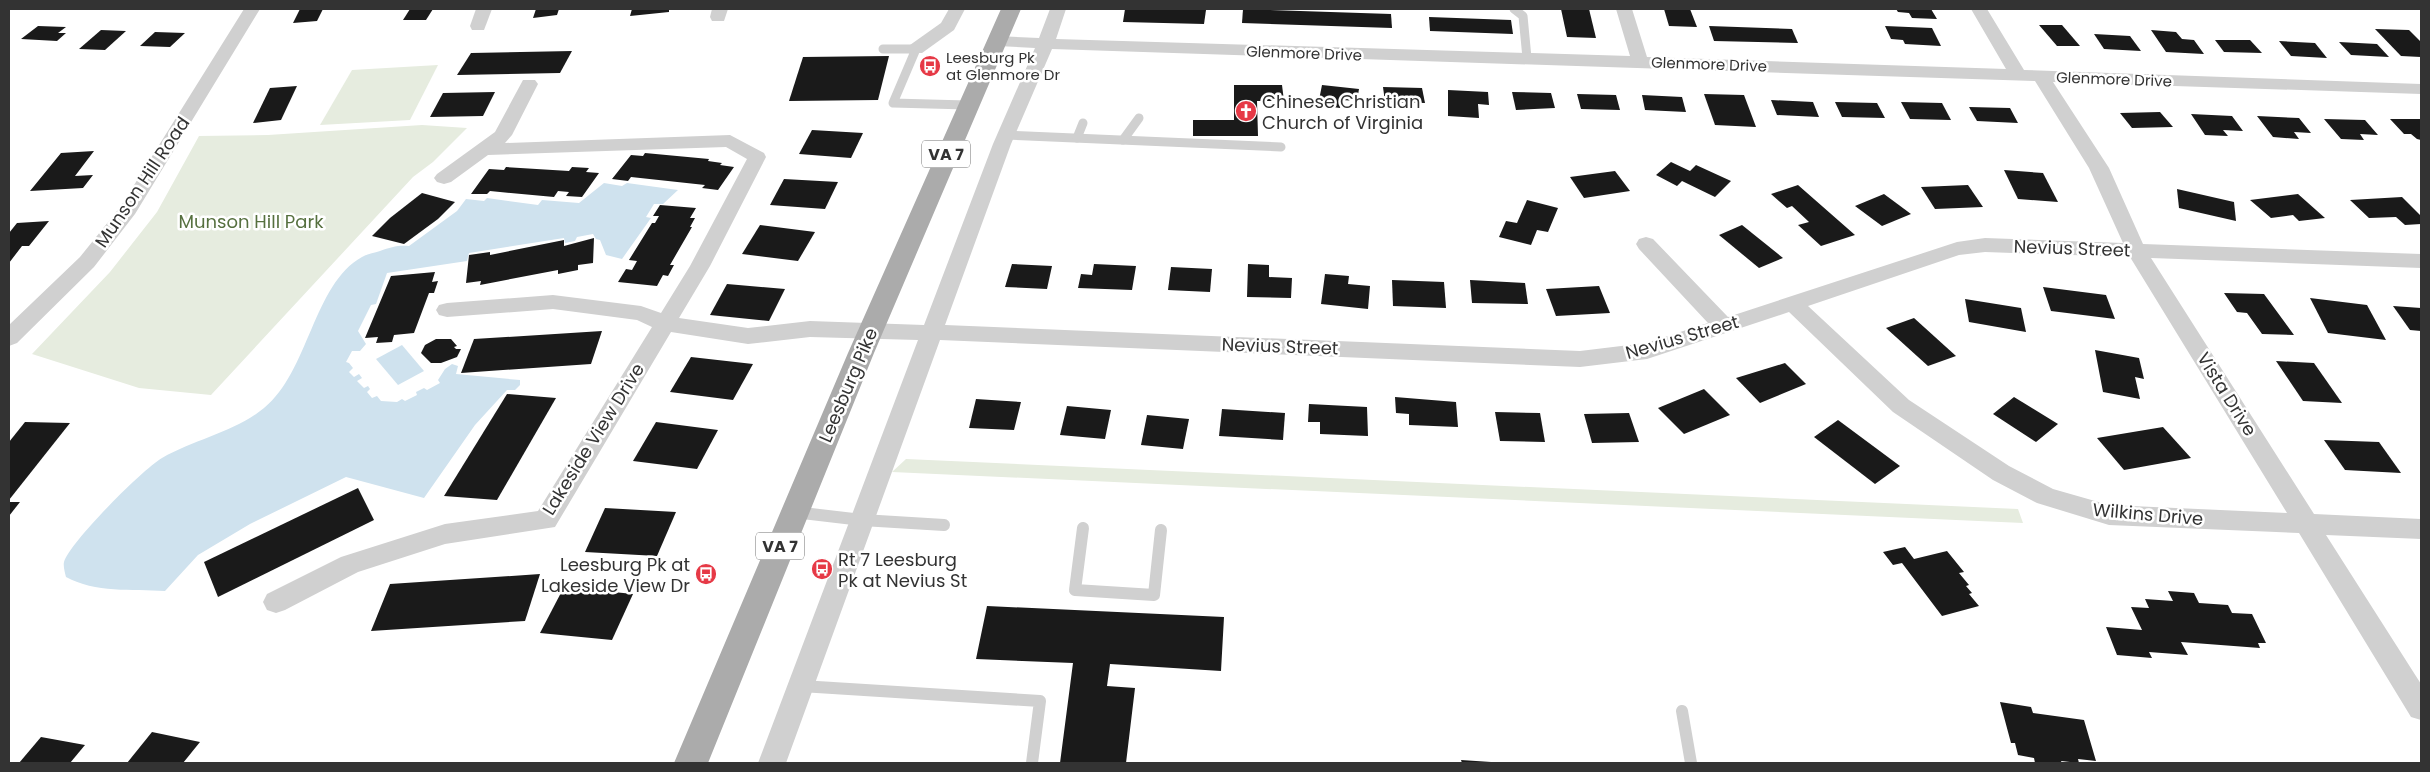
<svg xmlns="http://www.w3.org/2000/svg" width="2430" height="772" viewBox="0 0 2430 772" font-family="Poppins,sans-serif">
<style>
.green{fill:#e6ecdf}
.water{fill:#cfe2ee}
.building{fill:#1a1a1a}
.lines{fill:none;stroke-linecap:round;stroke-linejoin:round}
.service-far1{stroke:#d0d0d0;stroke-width:9}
.service{stroke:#d0d0d0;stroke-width:12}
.minor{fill:#d0d0d0;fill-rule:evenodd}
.primary{fill:#ababab;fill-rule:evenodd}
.labels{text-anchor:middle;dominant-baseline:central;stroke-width:5;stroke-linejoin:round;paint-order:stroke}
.far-street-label{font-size:15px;fill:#333;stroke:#fff}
.far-poi-label{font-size:15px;fill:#333;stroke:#fff;text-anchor:start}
.shield{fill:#fff;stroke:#707070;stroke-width:1}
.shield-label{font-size:16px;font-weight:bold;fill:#333}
.poi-label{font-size:18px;fill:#333;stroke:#fff;text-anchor:start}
.street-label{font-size:18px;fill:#333;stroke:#fff}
.park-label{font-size:18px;fill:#56703f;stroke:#fff}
</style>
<rect width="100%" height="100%" fill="#fff"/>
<!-- green -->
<g class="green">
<path d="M438,65L410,120L320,125L352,70Z"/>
<path d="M422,125L467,128L433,162L413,177L211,395L139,388L32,354L110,272L157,212L199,136L268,135Z"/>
<path d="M906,459L2018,509L2023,523L892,472Z"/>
</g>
<!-- water -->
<g class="water">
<path d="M604,183L622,186L627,183L678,190L663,204H654L646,217L651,218L622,259L606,255L600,240L596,239L593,234L577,237L575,241L565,243L564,238L469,253L467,261L387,273L376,304L371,305L358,331L366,344L360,351H352L346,362L349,363L353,368L349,372L354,377L359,374L362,378L357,381L364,388L368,386L370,389L367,392L372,398L377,396L381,401L397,402L402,399L405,401L417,395L416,392L424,388L427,390L440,383L438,380L445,369L452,364L458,366L456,374L520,380V385L515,390H507L475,425L424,498L346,477L250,524L198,555L165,591C132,589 95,593 66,577C65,573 63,566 64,562C70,542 143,469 162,458C195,439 235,432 264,408C309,372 313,284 362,257C367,254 374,253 380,251C391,247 398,245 409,246L457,211L466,199L484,201L487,198L538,205L542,200L579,203Z"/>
<path d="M402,345L424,371L398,385L376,359Z"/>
</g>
<!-- building -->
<g class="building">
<path d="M300,9H323L317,21L293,23Z"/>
<path d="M410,9H433L426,20H403Z"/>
<path d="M536,9H559L557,15L533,18Z"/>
<path d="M632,9H669V12L630,16Z"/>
<path d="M1125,9L1206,10L1204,24L1123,22Z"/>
<path d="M1243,9L1391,14L1392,28L1242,23Z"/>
<path d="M1561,9H1589L1596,38L1567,37Z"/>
<path d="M1664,9H1690L1697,27L1669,26Z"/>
<path d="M1896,9H1931L1937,19L1912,18L1909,13L1898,12Z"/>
<path d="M1429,17L1511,20L1513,34L1430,31Z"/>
<path d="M2039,25H2062L2080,46H2057Z"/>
<path d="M38,26L66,27L58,33H66L57,41L21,39Z"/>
<path d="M1709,26L1792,29L1798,43L1714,41Z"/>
<path d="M1885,26L1932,28L1941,46L1905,44L1903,40L1891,39Z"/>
<path d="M2375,29L2409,30L2421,42V57L2401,56Z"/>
<path d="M101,30L126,31L105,50L79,49Z"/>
<path d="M2151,30L2176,32L2182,39L2194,40L2204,54L2166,52Z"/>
<path d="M155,32L185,33L170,47L140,46Z"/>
<path d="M2094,34L2130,36L2141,51L2104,49Z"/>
<path d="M2215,40H2250L2262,53L2224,52Z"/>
<path d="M2279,41L2315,43L2327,58L2291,56Z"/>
<path d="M2339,42L2377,44L2389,57L2351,55Z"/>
<path d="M572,51L560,73L457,75L471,53Z"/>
<path d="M889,56L878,100L789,101L803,57Z"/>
<path d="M1234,85H1282L1284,101H1257L1258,136H1193V120H1234Z"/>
<path d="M1322,85L1359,89L1357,101L1342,100L1340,108L1318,105Z"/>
<path d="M297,86L281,120L253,123L270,88Z"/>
<path d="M1383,87L1422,88L1425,103L1385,102Z"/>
<path d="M1448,90L1488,92L1489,105L1478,104L1479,118L1448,116Z"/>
<path d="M495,92L483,116L430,117L443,93Z"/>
<path d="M1512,92L1551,93L1555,108L1516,110Z"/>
<path d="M1577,94L1616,95L1620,110L1581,109Z"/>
<path d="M1704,94L1744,95L1756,127L1715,125Z"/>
<path d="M1642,95L1682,97L1686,112L1645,110Z"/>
<path d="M1771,100L1813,102L1819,117L1777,115Z"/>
<path d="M1835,102L1877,103L1885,118L1842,117Z"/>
<path d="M1901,102L1942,103L1951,120L1910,119Z"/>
<path d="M1969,107L2010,108L2018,123L1977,121Z"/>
<path d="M2160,112L2173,127L2132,128L2120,113Z"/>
<path d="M2191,114L2232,116L2243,131L2223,130L2228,136L2205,135Z"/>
<path d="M2257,116L2299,118L2311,133L2294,132L2299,139L2273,137Z"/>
<path d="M2324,119L2365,120L2378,135L2360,134L2364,140L2341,139Z"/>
<path d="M2390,119H2421V140L2417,139L2411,134H2404Z"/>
<path d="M812,130L863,133L851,158L799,154Z"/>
<path d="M94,151L75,176L93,175L83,188L30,191L61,153Z"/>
<path d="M645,153L709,159L708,161L722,163L720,165L734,167L718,190L702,188L705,185L631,177L628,181L612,179L631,155L643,156Z"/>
<path d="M1671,162L1690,171L1696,165L1731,181L1715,197L1682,181L1677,186L1656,175Z"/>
<path d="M506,167L569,171L572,167L589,168L586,172L599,173L582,197L566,196L569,192L558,191L554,197L490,191L487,194H471L489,169L504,170Z"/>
<path d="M2004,170L2043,173L2058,202L2018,199Z"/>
<path d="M1615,171L1630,191L1584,198L1570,177Z"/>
<path d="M784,179L838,182L825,209L770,205Z"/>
<path d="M1798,185L1855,235L1821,246L1798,225L1809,222L1792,206L1787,208L1771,194Z"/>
<path d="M1968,185L1983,207L1935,209L1921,187Z"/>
<path d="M2177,189L2234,202L2236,221L2179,208Z"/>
<path d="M422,193L455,202L438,219L404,244L372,236L390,218Z"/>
<path d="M1884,194L1911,214L1882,226L1855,206Z"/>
<path d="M2298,194L2325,218L2299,221L2293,215L2271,218L2250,200Z"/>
<path d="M2402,197L2421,216V224L2405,225L2396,217L2369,218L2350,200Z"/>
<path d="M1527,200L1558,208L1548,232L1537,230L1531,245L1499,237L1506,221L1517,223Z"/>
<path d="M660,205L696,208L690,218H695L690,227H692L670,265H674L668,276L663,275L657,286L618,282L626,269L632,270L637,261L629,260L652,223H655L659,216H653Z"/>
<path d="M49,221L29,246H22L9,263V233L17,223Z"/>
<path d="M760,225L815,232L798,261L742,254Z"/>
<path d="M1742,225L1783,258L1759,268L1719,235Z"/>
<path d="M594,238L593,263L578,265V270L558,274V270L480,285L481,281L466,283L469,255L490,252V255L564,240V246Z"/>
<path d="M1012,264L1052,266L1047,289L1005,287Z"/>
<path d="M1094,264L1136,266L1132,290L1078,288L1081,274L1092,275Z"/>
<path d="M1248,264L1269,265V277L1292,278L1291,298L1247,297Z"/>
<path d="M1171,267L1212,269L1210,292L1168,290Z"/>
<path d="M435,272L432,282L438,281L434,293H429L414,333L394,335L392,342L376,343L378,337L365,338L391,276Z"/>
<path d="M1325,274L1349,276L1348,284L1370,286L1368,309L1321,304Z"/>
<path d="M1392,280L1444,282L1446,308L1393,306Z"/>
<path d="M1470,280L1525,283L1528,304L1472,303Z"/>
<path d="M727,284L785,289L769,321L710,315Z"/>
<path d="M1599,286L1610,313L1556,316L1546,289Z"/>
<path d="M2043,287L2106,295L2115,319L2051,311Z"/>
<path d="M2224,293L2264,294L2294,335L2262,334L2247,313L2237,312Z"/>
<path d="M2310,298L2367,305L2386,340L2328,333Z"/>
<path d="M1965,299L2021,308L2026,332L1969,322Z"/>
<path d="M2393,306L2421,308V331L2410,330Z"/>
<path d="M1914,318L1956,356L1928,366L1886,328Z"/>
<path d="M602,331L591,364L461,373L474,339Z"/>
<path d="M436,339H451L457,346L454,347L456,349H461L457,357L441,363H431L421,353L425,345Z"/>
<path d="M2095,350L2139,358L2144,379L2135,377L2140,399L2103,392Z"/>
<path d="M691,357L753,364L733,400L670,392Z"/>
<path d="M2276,361L2314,363L2342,403L2303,401Z"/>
<path d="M1785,363L1806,384L1760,403L1736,378Z"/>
<path d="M1704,389L1730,415L1684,434L1658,408Z"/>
<path d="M507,394L556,398L497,500L444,496Z"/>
<path d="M1395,397L1456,402L1458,427L1409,425V414L1396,413Z"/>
<path d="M2014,397L2058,424L2036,442L1993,414Z"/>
<path d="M976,399L1021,402L1014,430L969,428Z"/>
<path d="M1309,404L1367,407L1368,436L1320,434V422H1308Z"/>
<path d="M1067,406L1111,410L1105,439L1060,435Z"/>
<path d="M1222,409L1285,413L1283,440L1219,436Z"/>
<path d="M1495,412L1540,413L1545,442L1500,441Z"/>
<path d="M1629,413L1639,442L1592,443L1584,414Z"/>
<path d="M1147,415L1189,419L1183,449L1141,445Z"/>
<path d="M1838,420L1900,466L1875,484L1814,437Z"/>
<path d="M25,422L70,423L9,500V442Z"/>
<path d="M656,422L718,430L697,469L633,461Z"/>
<path d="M2163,427L2191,458L2124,470L2097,438Z"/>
<path d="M2324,440L2379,442L2401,473L2345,470Z"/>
<path d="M358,488L374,520L218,597L204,562Z"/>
<path d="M9,502H20L9,516Z"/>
<path d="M605,508L676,512L657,556L585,552Z"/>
<path d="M1905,547L1914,559L1947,551L1964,572L1959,573L1969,585L1966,586L1972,593L1969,594L1979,606L1942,616L1902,563L1893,565L1883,552Z"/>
<path d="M540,574L525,621L371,631L390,584Z"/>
<path d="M564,587L633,594L612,640L540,633Z"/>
<path d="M2168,591L2194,593L2199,603L2228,605L2232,613L2252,614L2266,643H2258L2260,648L2181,642L2188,655L2149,652L2152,658L2117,655L2106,627L2142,630L2131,607L2149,608L2145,599L2173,601Z"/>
<path d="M987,606L1224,617L1221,671L1110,664L1107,686L1135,688L1126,763H1060L1073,663L976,659Z"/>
<path d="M2000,702L2031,707L2033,713L2084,720L2096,761L2078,759L2079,763L2061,761L2062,763H2035L2034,758L2018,755L2015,743H2011Z"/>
<path d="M152,732L200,742L183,763H127Z"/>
<path d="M41,737L85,745L70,763H19Z"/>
<path d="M1461,760L1491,762V763H1462Z"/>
</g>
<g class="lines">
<!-- service-far1 -->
<g class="service-far1">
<path d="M1514,9L1523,16L1527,58"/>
<path d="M883,49H916L893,103L967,105"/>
<path d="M1006,135L1281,147"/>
<path d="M1077,138L1083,123"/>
<path d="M1123,140L1139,118"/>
</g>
<!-- service -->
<g class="service">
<path d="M794,512L862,520L944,525"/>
<path d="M1083,528L1075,590L1154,595L1161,530"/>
<path d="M801,686L1040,701L1032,763"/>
<path d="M1682,711L1691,763"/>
</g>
<!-- minor -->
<g class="minor">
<path d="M244,9H260L135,214L94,267L17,343L9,346V325L80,257L121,206Z"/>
<path d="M476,9H492L484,30H472L470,26Z"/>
<path d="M712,9H728L724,21H712L710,17Z"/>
<path d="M949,9H965L954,30L922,53H910L907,49L910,45L941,23Z"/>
<path d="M1050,9H1066L1056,39L1630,56L1616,9H1632L1647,57L2006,69L1971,9H1987L2024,70L2421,84V94L2053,82L2109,168L2143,244L2421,254V268L2151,258L2314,514L2421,519V539L2326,535L2421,684V720L2411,717L2299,533L2109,525L2037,503L1993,480L1893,412L1789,312L1647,359L1580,367L940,340L786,763H758L918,340L810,337L748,344L671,332L555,527L445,544L358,572L285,610L276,613L267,610L263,602L267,594L341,557L445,524L538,511L652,327L637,320L553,309L447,317L439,315L436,310L439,305L447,303L553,295L641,306L661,313L690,266L747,159L726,147L488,155L451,182L444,184L437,182L434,178L437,174L495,132L523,80H535L538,84L512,135L505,143L730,135L764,153L766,157L710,266L679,318L748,328L810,321L924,325L993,144L1035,48L997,46L991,45L988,41L991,37L997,36L1039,38ZM1052,49L2035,81L2089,168L2123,243L1985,238L1957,242L1728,317L1653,239L1646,237L1639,239L1636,244L1639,249L1708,323L1646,343L1580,351L945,325L1011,144ZM1985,252L2130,257L2287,513L2109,505L2053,489L2009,466L1909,400L1808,306L1959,255Z"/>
</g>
<!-- primary -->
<path class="primary" d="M1001,9H1021L874,353L708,763H674L848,353Z"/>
</g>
<!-- icons -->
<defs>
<g id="bus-disc" transform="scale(1.125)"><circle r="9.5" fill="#e63946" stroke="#fff"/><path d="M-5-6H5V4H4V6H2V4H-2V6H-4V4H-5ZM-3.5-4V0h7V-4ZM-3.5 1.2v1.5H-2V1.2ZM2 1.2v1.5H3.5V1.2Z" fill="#fff"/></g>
<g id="church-disc" transform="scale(1.125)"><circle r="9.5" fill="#e63946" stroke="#fff"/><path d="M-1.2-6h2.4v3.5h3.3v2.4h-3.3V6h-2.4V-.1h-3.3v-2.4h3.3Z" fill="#fff"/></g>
</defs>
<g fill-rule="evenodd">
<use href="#bus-disc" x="930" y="66"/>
<use href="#church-disc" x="1246" y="111"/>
<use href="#bus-disc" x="822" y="569"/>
<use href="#bus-disc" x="706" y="574"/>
</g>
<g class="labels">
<!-- far-street labels -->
<g class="far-street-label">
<text transform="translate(1304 53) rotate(2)">Glenmore Drive</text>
<text transform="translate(1709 64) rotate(2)">Glenmore Drive</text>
<text transform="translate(2114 79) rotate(2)">Glenmore Drive</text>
</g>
<!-- far-poi labels -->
<g class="far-poi-label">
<text x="946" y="57">Leesburg Pk<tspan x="946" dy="17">at Glenmore Dr</tspan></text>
</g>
<!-- shield labels -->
<g class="shield">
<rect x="922" y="140.5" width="48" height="27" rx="4"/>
<rect x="756" y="532.5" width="48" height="27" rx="4"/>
</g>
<g class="shield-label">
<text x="946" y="154">VA 7</text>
<text x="780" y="546">VA 7</text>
</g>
<!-- poi labels -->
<g class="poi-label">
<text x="1262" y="101">Chinese Christian<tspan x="1262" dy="21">Church of Virginia</tspan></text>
<text x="838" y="559">Rt 7 Leesburg<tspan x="838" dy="21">Pk at Nevius St</tspan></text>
<text x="690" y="564" text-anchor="end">Leesburg Pk at<tspan x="690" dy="21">Lakeside View Dr</tspan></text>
</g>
<!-- street labels -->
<g class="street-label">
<text transform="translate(142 182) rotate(-56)">Munson Hill Road</text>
<text transform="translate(2072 248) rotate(2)">Nevius Street</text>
<text transform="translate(1682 337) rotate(-16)">Nevius Street</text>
<text transform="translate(1280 346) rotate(2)">Nevius Street</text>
<text transform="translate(848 385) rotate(-67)">Leesburg Pike</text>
<text transform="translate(2227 394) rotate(58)">Vista Drive</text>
<text transform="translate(593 439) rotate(-58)">Lakeside View Drive</text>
<text transform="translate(2148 514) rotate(5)">Wilkins Drive</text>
</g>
<!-- park labels -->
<g class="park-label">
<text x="251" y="221">Munson Hill Park</text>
</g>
</g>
<!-- border -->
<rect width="2430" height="772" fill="none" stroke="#333333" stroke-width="20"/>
</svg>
